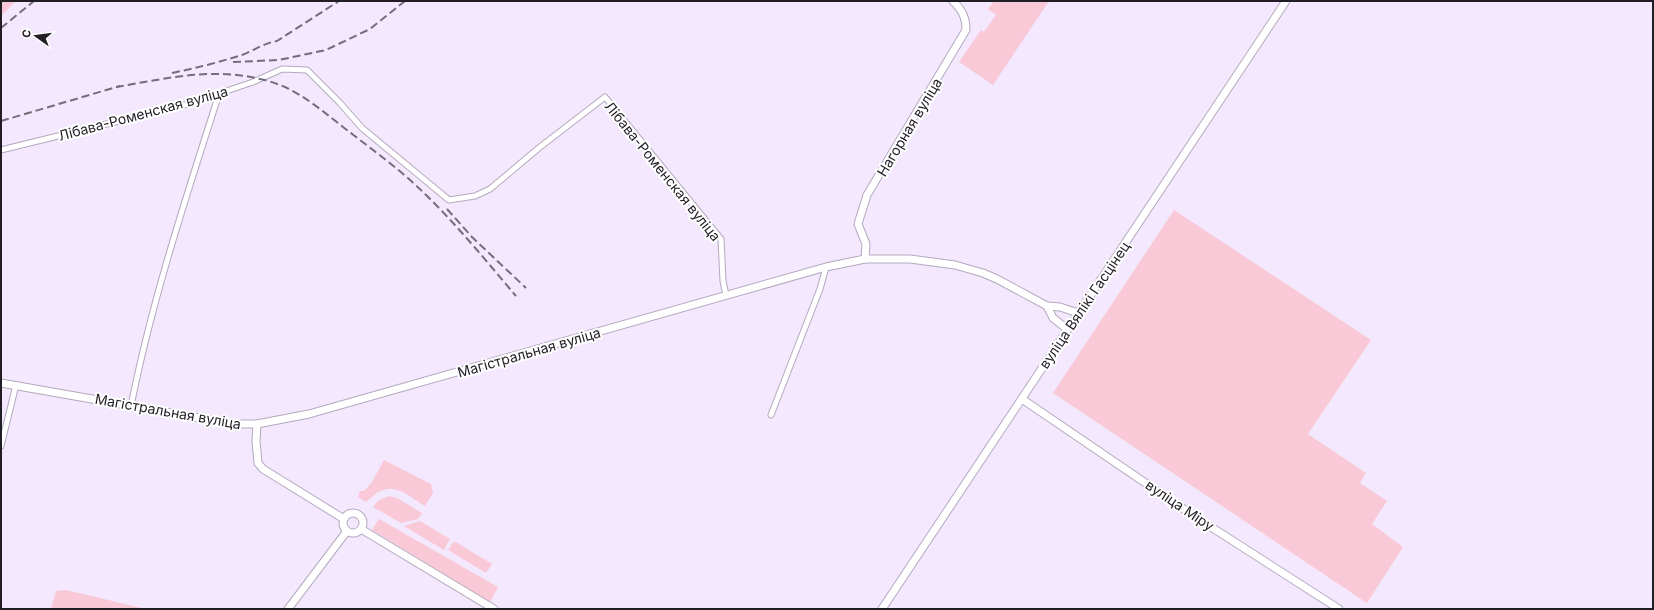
<svg xmlns="http://www.w3.org/2000/svg" width="1654" height="610" viewBox="0 0 1654 610" font-family="Inter,sans-serif">
<style>
.green{fill:#f9c9d7}
.lines{fill:none;stroke-linecap:round;stroke-linejoin:round}
.street-casing{stroke:#b4a9bd;stroke-width:7}
.secondary-casing{stroke:#b4a9bd;stroke-width:9}
.street{stroke:#fff;stroke-width:5}
.secondary{stroke:#fff;stroke-width:7}
.rail{stroke:#746d7a;stroke-width:2;stroke-dasharray:8 4;stroke-linecap:butt}
.labels{text-anchor:middle;dominant-baseline:central;stroke-width:4;stroke-linejoin:round;paint-order:stroke}
.street-label{font-size:14px;fill:#211d24;stroke:#fff}
</style>
<rect width="100%" height="100%" fill="#f3e8fd"/>
<!-- green -->
<g class="green">
<path d="M1,1H16L1,16Z"/>
<path d="M994,1H1049L993,85L959,62L981,30L984,32L996,15L988,9Z"/>
<path d="M1174,210L1371,340L1308,434L1366,473L1360,483L1387,501L1372,524L1403,547L1367,603L1053,393Z"/>
<path d="M384,460L431,484L433,493L425,506C401,491 390,478 366,502L358,497L360,491H364L372,482Z"/>
<path d="M389,496L397,498L422,513L418,519L401,523L373,507L379,500Z"/>
<path d="M379,519L498,587L490,602L372,530Z"/>
<path d="M420,521L450,539L444,550L404,526Z"/>
<path d="M454,541L492,564L486,573L448,550Z"/>
<path d="M66,590L146,609H51L56,591Z"/>
</g>
<g class="lines">
<!-- street casing -->
<g class="street-casing">
<g id="street">
<path d="M1,150L188,104L253,82L282,69L307,70L340,103L362,128L449,200L475,196L490,189L540,147L605,97L721,239L723,281L726,295"/>
<path d="M131,406C152,300 186,197 219,94"/>
<path d="M771,415L820,289L826,267"/>
<path d="M1,446L16,385"/>
</g>
</g>
<!-- secondary casing -->
<g class="secondary-casing">
<g id="secondary">
<path d="M865,259L866,244L858,224L867,195L966,30C966,17 962,10 953,1"/>
<path d="M1047,306L1053,318L1067,329"/>
<path d="M1,383L234,424H257L309,414L826,267L865,259H910L955,265L983,273L997,279L1047,306L1060,307L1078,313"/>
<path d="M1022,399L1194,516L1339,609"/>
<path d="M257,424L256,441L258,463L263,469L344,519"/>
<circle cx="353" cy="523" r="10"/>
<path d="M361,529L494,609"/>
<path d="M288,609L347,531"/>
<path d="M882,609L1286,1"/>
</g>
</g>
<!-- street -->
<use href="#street" class="street"/>
<!-- secondary -->
<use href="#secondary" class="secondary"/>
<!-- rail -->
<g class="rail">
<path d="M1,28L34,1"/>
<path d="M233,62L279,60L326,50L370,29L405,1"/>
<path d="M172,73C196,68 220,62 242,55C255,50 264,43 277,41L339,1"/>
<path d="M116,87C163,79 213,67 260,79C294,86 316,106 343,127C370,148 401,170 425,194C458,226 487,262 516,296"/>
<path d="M1,121L120,86"/>
<path d="M447,209L472,237L526,288"/>
</g>
</g>
<g class="labels">
<!-- street labels -->
<g class="street-label">
<text transform="translate(143 113) rotate(-15)">Лібава-Роменская вуліца</text>
<text transform="translate(909 127) rotate(-59)">Нагорная вуліца</text>
<text transform="translate(663 171) rotate(51)">Лібава-Роменская вуліца</text>
<text transform="translate(1084 305) rotate(-56)">вуліца Вялікі Гасцінец</text>
<text transform="translate(529 352) rotate(-16)">Магістральная вуліца</text>
<text transform="translate(168 411) rotate(10)">Магістральная вуліца</text>
<text transform="translate(1180 505) rotate(34)">вуліца Міру</text>
</g>
</g>
<!-- border -->
<rect width="1654" height="610" fill="none" stroke="#211d24" stroke-width="4"/>
<!-- north arrow -->
<g transform="translate(36 36) rotate(284)" stroke="#ffffff" stroke-width="3" paint-order="stroke">
<path d="M0-3L7 15L0 10L-7 15Z" fill="#211d24"/>
<text y="-6" font-size="11" font-weight="bold" text-anchor="middle" fill="#211d24">С</text>
</g>
</svg>
